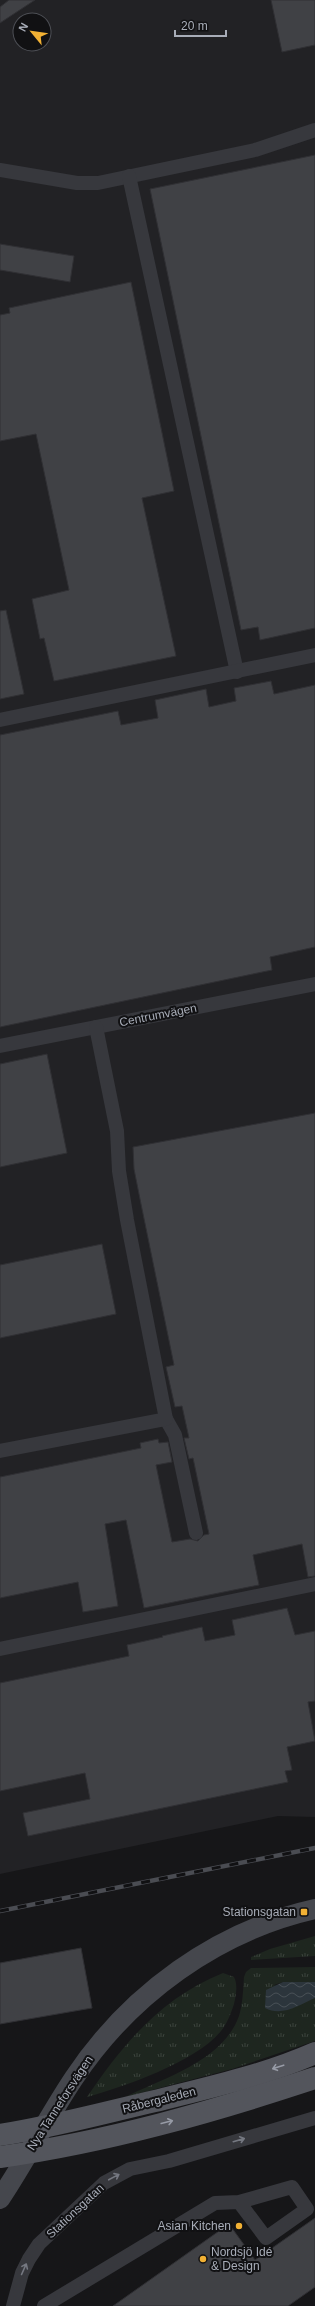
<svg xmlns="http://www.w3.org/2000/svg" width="315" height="2306" viewBox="0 0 315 2306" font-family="Arial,sans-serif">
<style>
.built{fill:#222225;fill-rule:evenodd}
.grass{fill:url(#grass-tufts)}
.water{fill:url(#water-waves)}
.building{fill:#404145;stroke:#303034}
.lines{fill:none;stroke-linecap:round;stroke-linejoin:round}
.minor{stroke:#37383d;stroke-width:14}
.secondary{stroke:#45474d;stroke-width:20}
.primary{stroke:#53555c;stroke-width:22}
.rail-casing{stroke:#4a4c52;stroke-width:4.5}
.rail{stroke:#111113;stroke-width:3;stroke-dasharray:9;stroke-linecap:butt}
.oneway{stroke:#979ba6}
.oneway2{stroke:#757881}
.poi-dot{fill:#f2b134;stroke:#111113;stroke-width:1.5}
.labels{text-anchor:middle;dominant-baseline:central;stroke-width:4;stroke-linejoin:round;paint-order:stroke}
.street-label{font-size:12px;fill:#a8adb8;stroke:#111113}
.poi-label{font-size:12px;fill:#a8adb8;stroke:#111113;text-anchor:end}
</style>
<defs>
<pattern id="grass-tufts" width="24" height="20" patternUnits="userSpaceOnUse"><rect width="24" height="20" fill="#1e261f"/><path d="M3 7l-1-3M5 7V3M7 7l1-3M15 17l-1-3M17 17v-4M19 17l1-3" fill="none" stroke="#3c433d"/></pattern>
<pattern id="water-waves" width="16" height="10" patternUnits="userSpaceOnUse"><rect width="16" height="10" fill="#2c353c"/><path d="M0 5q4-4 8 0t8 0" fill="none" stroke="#485056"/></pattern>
</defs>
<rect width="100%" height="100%" fill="#161618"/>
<!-- built -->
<path class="built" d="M0,0H315V1817L278,1816L0,1874ZM20,20H44V44H20Z"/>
<!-- grass -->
<g class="grass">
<path d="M315,1936V1956L251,1960V1957L270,1949Z"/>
<path d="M315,1967V1982H283L274,1985L307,2001L315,1998V2041L232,2069L125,2097C164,2078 223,2061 239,2016C243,2003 243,1990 244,1977L246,1972L251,1968Z"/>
<path d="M223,1973L234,1977C238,1985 236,1995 234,2004C231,2013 227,2024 221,2031C197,2061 124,2087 87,2097C124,2043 161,1998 223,1973Z"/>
</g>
<!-- water -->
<path class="water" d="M283,1982H315V1998C299,2005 282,2017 265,2008L266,1990Z"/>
<!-- building -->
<g class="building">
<path d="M9,0H35L0,23V7Z"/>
<path d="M271,0H315V45L282,52Z"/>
<path d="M315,155V628L260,640L258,627L241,630L150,189Z"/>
<path d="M0,244L74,256L70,282L0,270Z"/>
<path d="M131,282L174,491L142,498L176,656L54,681L44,638L40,639L32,599L69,590L36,434L0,441V315L10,313L9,308Z"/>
<path d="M6,610L24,694L0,699V611Z"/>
<path d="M271,681L274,694L315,685V947L270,957L272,970L0,1027V735L118,711L121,725L158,718L155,700L206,689L209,707L236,701L234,688Z"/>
<path d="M47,1054L67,1153L0,1167V1064Z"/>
<path d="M315,1113V1576L308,1577L302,1544L253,1555L259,1585L144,1608L126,1520L105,1524L118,1606L83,1612L78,1582L0,1598V1477L141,1448L140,1443L158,1439L159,1443L168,1442L172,1462L156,1465L172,1542L190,1539L198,1541L204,1535L209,1534L193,1458L189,1459L184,1438H189L182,1406L175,1407L166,1367L174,1365L141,1204L134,1169L133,1147Z"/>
<path d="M102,1244L116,1314L0,1338V1265Z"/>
<path d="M287,1608L295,1635L315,1631V1701L308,1702L315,1741L287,1747L292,1770L285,1771L288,1782L28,1836L23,1813L90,1799L85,1773L0,1791V1683L129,1656L127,1645L163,1637L162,1636L202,1627L205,1641L235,1635L232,1620Z"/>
<path d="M81,1948L92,2008L0,2024V1963Z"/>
<path d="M315,2218V2287L288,2306H113L229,2224L255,2260Z"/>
</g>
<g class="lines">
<!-- minor -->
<g class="minor">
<path d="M0,170L77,183H98L255,150L315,130"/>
<path d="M129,176L237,672"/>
<path d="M0,720L315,655"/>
<path d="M0,1046L315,984"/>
<path d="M166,1419L175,1435L196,1533"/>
<path d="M0,1451L166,1419L127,1220L119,1171L117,1131L96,1027"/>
<path d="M0,1649L315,1584"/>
<path d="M13,2306L22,2273L29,2259L39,2244L104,2183L130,2169L169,2161L315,2118"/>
<path d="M44,2306L215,2203L239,2202L292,2187L307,2209L266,2238L239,2202"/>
</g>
<!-- secondary -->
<path class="secondary" d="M0,2199C26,2160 48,2117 74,2078C130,1994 217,1931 315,1909"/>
<!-- primary -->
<g class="primary">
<path d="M0,2135C52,2127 103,2113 155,2101C208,2088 265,2075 315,2053"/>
<path d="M0,2157C107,2142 212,2112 315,2078"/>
</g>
<!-- rail casing -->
<g class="rail-casing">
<path id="rail" d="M0,1911L315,1848"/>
</g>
<!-- rail -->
<use href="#rail" class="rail"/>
</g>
<!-- one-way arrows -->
<defs><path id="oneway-shaft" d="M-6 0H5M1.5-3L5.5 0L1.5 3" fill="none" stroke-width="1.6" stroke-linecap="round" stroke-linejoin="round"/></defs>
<g class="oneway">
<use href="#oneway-shaft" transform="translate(278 2067) rotate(162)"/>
<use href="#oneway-shaft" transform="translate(167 2122) rotate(-14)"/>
</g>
<g class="oneway2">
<use href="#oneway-shaft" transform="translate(239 2140) rotate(-16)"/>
<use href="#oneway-shaft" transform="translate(114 2177) rotate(-28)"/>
<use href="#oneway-shaft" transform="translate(24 2269) rotate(-66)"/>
</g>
<!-- markers -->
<g class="poi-dot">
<rect x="300" y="1908" width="8" height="8" rx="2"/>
<circle cx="239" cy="2226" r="4"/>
<circle cx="203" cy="2259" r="4"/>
</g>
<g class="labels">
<!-- street labels -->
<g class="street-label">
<text transform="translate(158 1015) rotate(-11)">Centrumvägen</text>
<text transform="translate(159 2100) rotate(-14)">Råbergaleden</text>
<text transform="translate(60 2103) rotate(-57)">Nya Tanneforsvägen</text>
<text transform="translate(75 2211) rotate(-43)">Stationsgatan</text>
</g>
<!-- poi labels -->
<g class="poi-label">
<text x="296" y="1912">Stationsgatan</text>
<text x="231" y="2226">Asian Kitchen</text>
<text x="211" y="2252" text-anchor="start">Nordsjö Idé<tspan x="211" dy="14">&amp; Design</tspan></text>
</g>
</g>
<!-- north arrow -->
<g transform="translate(32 32) rotate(299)"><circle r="19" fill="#111113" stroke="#4d4f55"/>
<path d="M0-3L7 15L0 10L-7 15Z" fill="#f2b134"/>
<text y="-6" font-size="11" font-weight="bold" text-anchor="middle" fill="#a8adb8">N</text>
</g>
<!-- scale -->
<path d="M175 30v6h51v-6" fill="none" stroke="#a8adb8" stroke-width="2"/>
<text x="181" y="30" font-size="12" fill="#a8adb8" stroke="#111113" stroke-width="3" paint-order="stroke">20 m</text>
</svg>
